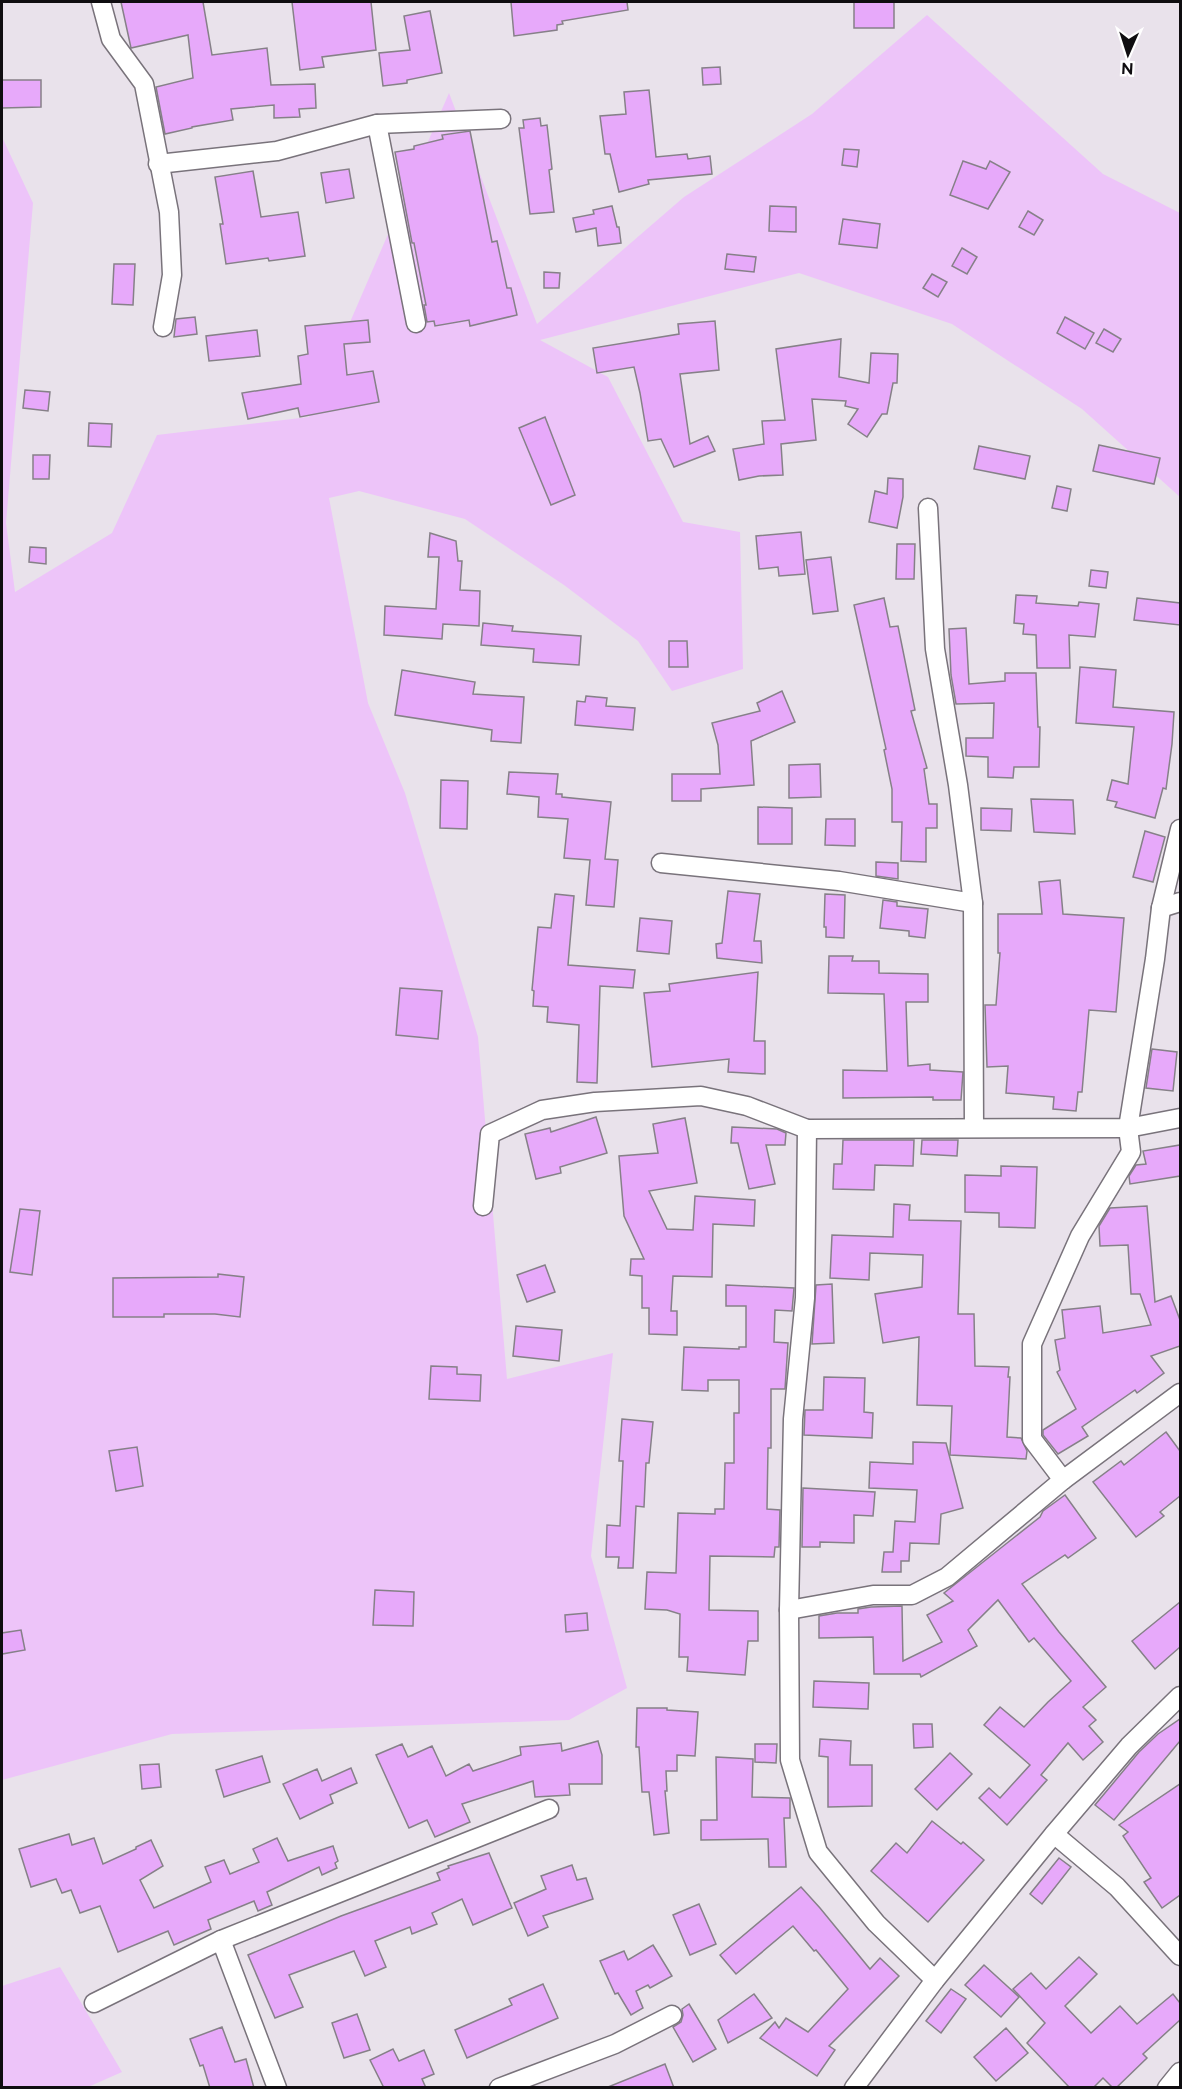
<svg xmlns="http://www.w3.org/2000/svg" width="1182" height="2089" viewBox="0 0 1182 2089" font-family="Raleway,sans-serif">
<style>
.green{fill:#edc4f9}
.building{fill:#e7a9fa;stroke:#868088;stroke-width:1.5}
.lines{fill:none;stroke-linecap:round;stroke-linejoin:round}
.street-casing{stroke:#79737b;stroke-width:21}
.street{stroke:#fff;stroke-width:18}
</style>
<rect width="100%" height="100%" fill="#e9e2eb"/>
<!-- green -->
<g class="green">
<path d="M927,15L1103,174L1180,213V497L1082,409L952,324L799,273L540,340L608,377L683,522L740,532L743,669L672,691L638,641L564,585L465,519L359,491L329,498L368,703L405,793L478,1037L507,1379L613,1353L591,1556L627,1688L569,1720L172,1734L2,1780V137L33,203L6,523L15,592L112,533L157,435L309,417L449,93L537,324L684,197L812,114Z"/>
<path d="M60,1967L122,2072L88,2087H2V1986Z"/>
</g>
<!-- building -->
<g class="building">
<path d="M121,2H203L212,55L267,48L271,85L315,84L316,108L299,109L300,117L274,118V105L231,109L233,120L192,127V128L165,134L156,87L193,78L188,35L131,48Z"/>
<path d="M292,2H371L376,50L322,57L324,67L300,70Z"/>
<path d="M511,2H627L628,10L562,21L563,24L557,25V30L514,36Z"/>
<rect x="854" y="2" width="40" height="26"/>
<path d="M430,11L442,73L407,80V83L383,86L379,53L410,50L404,16Z"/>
<path d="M720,67L721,84L703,85L702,68Z"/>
<path d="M2,80H41V107L2,108Z"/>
<path d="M649,90L656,157L687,154L688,159L710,156L712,174L648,180L649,184L619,192L610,154H605L600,116L626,114L624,92Z"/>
<path d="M540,118L541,126L547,125L552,169L549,170L554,212L530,214L519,128H524L523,120Z"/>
<path d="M470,131L492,242L497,241L507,288H511L517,315L470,326L469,320L435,326L434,321L427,322L424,305H426L414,243H412L395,152L414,149V146L443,139L442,135Z"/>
<path d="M844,149L859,150L857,167L842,165Z"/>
<path d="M963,161L986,169L990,161L1010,172L988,209L950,195Z"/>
<path d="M349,169L354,198L326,203L321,173Z"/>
<path d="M253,171L261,217L298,212L305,256L269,261L268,258L226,264L220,224H223L215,177Z"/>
<path d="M612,206L617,227H619L621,243L598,246L596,228L576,232L573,218L594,214L593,210Z"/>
<path d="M770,206L796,207V232L769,231Z"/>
<path d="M1028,211L1043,220L1034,235L1019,227Z"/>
<path d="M843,219L880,224L877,248L839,244Z"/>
<path d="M962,248L977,257L967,274L952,266Z"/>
<path d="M727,254L756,257L754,272L725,269Z"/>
<path d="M114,264H135L133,305L112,304Z"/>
<path d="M544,272L560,273L559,288H544Z"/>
<path d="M932,274L947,282L938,297L923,288Z"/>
<path d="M195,317L197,334L174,337L176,319Z"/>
<path d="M1065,317L1094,333L1085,349L1057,333Z"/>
<path d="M368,320L370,342L344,344L347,375L373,371L379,402L300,417L298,408L248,419L242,393L301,384L298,356L308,354L305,326Z"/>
<path d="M715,321L719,370L680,374L690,444L708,436L715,451L674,467L661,439L648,441L640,393L634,367L597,373L593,348L679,334L678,324Z"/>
<path d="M1104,329L1121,339L1113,352L1096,343Z"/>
<path d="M257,330L260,356L209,361L206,336Z"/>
<path d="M841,339L839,377L869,383L871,353L898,354L897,383H893L887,414H882L867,437L848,424L858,409L845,406L846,401L812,399L816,440L781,444L783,475L759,476L739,480L733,449L764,444L762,421L785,420L776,349Z"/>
<path d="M25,390L50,392L48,411L23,408Z"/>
<path d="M545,417L575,495L551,505L519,428Z"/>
<path d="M89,423L112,424L111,447L88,446Z"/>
<path d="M1099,445L1160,458L1154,484L1093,471Z"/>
<path d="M979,446L1030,456L1025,479L974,469Z"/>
<path d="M33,455H50L49,479H33Z"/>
<path d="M888,478L903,479V497L897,528L869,522L875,491L887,494Z"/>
<path d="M1057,486L1071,489L1067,511L1052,508Z"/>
<path d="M801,532L805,574L779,576L778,567L759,569L756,536Z"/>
<path d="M430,533L456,541L458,561H462L460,590L480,591L479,626L443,624L442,639L384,635L385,606L436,609L439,557H428Z"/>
<path d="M897,544H915L914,579H896Z"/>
<path d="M30,547L46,548V564L29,562Z"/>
<path d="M831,557L838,611L813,614L806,560Z"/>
<path d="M1091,570L1108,572L1106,588L1089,586Z"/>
<path d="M1016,595L1037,596L1036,603L1078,606L1079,602L1099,604L1095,637L1069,635L1070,668H1037L1036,635L1023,634L1024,624L1014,623Z"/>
<path d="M884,598L890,627L898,626L915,710L911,711L927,768L924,769L929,804H937V828H926V862L901,861L902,822H892V789L884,750L886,749L854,605Z"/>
<path d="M1137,598L1180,603V625L1134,620Z"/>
<path d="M483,623L513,626L512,631L581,636L579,665L533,662L534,649L481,645Z"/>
<path d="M966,628L969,684L1005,681V673H1036L1038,727H1040L1039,767H1014L1013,778L988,777V757L966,756V738H993L994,703L956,704L951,675L949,629Z"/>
<path d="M669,641H687L688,667H669Z"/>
<path d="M1080,667L1116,670L1113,707L1174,712L1172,744L1166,789L1163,788L1155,818L1115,807L1117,802L1107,800L1112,780L1128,784L1134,727L1076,723Z"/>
<path d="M402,670L475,682L473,694L524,697L521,743L491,741L492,730L395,715Z"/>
<path d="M782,691L795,722L751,741L754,785L701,789V801H672V774H720L718,745L712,723L760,711L757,703Z"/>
<path d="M586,696L607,698L606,706L635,708L633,730L575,725L577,701L585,702Z"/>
<path d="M820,764L821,797L789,798V765Z"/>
<path d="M509,772L558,774L556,794H562V797L611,802L605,859L618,860L614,907L586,905L590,860L564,858L568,819L538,817L539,797L507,794Z"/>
<path d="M441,780L468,781L467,829L440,828Z"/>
<path d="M1031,799L1073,800L1075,834L1034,832Z"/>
<path d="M758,807L792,808V844H758Z"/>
<path d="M981,808L1012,809L1011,831L981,830Z"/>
<path d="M826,819H855V846L825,845Z"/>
<path d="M1145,831L1165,837L1153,882L1133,877Z"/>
<path d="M876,862L898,863V879L876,876Z"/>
<path d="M1060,880L1063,914L1124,918L1116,1012L1089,1010L1082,1092H1078L1076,1111L1053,1109L1054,1097L1006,1093L1008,1066L987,1067L985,1005H996L1000,953H998V914H1042L1039,882Z"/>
<path d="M728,891L760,894L754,941H761L762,963L717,958L716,944L722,943Z"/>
<path d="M555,894L574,896L568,965L635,970L633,988L600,986L597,1083L577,1082L579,1025L547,1022L548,1007L533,1006L534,991L532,990L538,927L551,928Z"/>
<path d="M825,894L845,895L844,938L826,937V927H824Z"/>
<path d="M883,900L897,902V906L928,909L925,938L909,936V931L880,928Z"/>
<path d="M640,918L672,921L669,954L637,951Z"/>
<path d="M829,956H853L852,961H879V973L928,974V1002H906L908,1066L930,1064V1070L963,1072L961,1100H933V1097L843,1098V1070L887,1071L884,994L828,993Z"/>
<path d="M758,972L754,1041H765V1074L728,1072L729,1059L652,1067L644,993L670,991L669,984Z"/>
<path d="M400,988L442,991L438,1039L396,1035Z"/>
<path d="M1152,1049L1177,1052L1173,1091L1146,1088Z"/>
<path d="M596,1117L607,1153L560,1167L561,1173L536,1179L525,1134L550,1128L551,1132Z"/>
<path d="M685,1118L697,1183L649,1191L667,1229L693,1230L695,1196L755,1200L754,1226L713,1224L712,1277L673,1276L671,1311H677V1335L649,1334V1308H642V1276L630,1275L631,1259H644L624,1216L619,1156L658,1153L653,1124Z"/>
<path d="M732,1127L777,1129L786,1133L785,1145H766L775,1184L749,1189L738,1143H731Z"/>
<path d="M843,1140H914L913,1166L875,1165L874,1190L833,1189L834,1164H842Z"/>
<path d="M922,1140H958L957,1156L921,1154Z"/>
<path d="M1180,1145V1176L1130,1184L1129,1176L1136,1165L1146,1164L1143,1151Z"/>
<path d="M1001,1166L1037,1167L1035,1228L999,1227V1213L965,1212V1175L1001,1176Z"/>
<path d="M894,1204L910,1205L909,1220L961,1221L958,1314H974L975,1366L1009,1367L1008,1377H1010L1007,1437L1021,1438L1027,1451L1026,1459L950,1455L952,1406L917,1405L919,1337L883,1343L875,1294L922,1287L923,1255L870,1253L869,1280L830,1278L832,1235L893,1237Z"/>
<path d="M1147,1206L1155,1302L1171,1296L1180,1320V1346L1151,1356L1164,1373L1137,1393L1135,1390L1082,1427L1088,1436L1058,1454L1043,1435V1430L1076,1409L1057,1372L1060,1370L1055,1340L1065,1338L1062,1310L1100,1306L1103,1333L1151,1325L1140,1294H1131L1128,1245L1100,1246L1099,1226L1110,1208Z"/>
<path d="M20,1209L40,1211L32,1275L10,1272Z"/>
<path d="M545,1265L555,1292L527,1302L517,1275Z"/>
<path d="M218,1274L244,1277L240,1317L215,1314H164V1317H113V1278L218,1277Z"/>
<path d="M832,1284L834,1343L812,1344L816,1285Z"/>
<path d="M726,1285L794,1288L792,1311L775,1310L774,1342L788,1343L785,1389H771V1448H768L767,1509L780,1510L779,1547H775L774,1557L710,1556L709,1610L758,1611V1641H748L745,1675L687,1671L688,1657H679L680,1614L667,1610L645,1609L647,1572L676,1573L678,1513L715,1514V1509H724L725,1463H734V1413H739V1380H708V1391L682,1390L684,1347L739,1349V1347H746V1306H726Z"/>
<path d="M516,1326L562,1330L559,1361L513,1356Z"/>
<path d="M431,1366L457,1367V1374L481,1375L480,1401L429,1399Z"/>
<path d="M824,1377L865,1378L864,1412L873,1413L872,1438L804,1435L805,1410H823Z"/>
<path d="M622,1419L653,1422L649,1463H646L644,1507L636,1506L633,1568H618L619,1557H606L607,1525L620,1526L623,1461H619Z"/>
<path d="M1166,1432L1180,1451V1496L1160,1512L1164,1516L1136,1537L1093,1482L1121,1461L1124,1465Z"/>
<path d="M913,1442L946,1443L963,1508L941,1514L939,1544L910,1543L909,1561H901V1572H882L884,1552H893L895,1521L915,1522L917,1490L869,1488L870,1462L913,1464Z"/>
<path d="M137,1447L143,1486L116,1491L109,1451Z"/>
<path d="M803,1488L875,1492L873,1516L854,1515V1543L820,1542V1547H802Z"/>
<path d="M1065,1495L1096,1538L1068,1558L1065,1555L1022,1584L1059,1632L1106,1687L1083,1707L1096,1720L1089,1726L1103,1742L1083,1760L1068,1743L1041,1775L1047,1780L1007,1825L979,1798L989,1788L1000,1798L1030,1765L984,1725L1000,1707L1024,1727L1048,1702L1071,1681L1034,1638L1029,1642L998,1600L968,1630L977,1646L921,1677L920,1674H874L873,1637L819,1638V1616L837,1613H858V1609L871,1607L902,1606L903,1661L942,1642L927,1615L953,1601L944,1593L1040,1517L1043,1511Z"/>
<path d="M375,1590L414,1592L413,1626L373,1625Z"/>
<path d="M1180,1602V1647L1155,1669L1132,1641Z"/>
<path d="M587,1613L588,1630L566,1632L565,1615Z"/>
<path d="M21,1630L25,1650L2,1654V1633Z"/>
<path d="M814,1681L869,1683L868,1709L813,1707Z"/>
<path d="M637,1708H667V1710L698,1712L695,1756L677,1755V1771H666L667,1791H665L669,1833L654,1835L649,1792H642L639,1747H636Z"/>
<path d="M1180,1719V1741L1114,1820L1095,1805L1139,1752L1158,1734Z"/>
<path d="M913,1724H932L933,1747L914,1748Z"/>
<path d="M820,1739L851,1741L850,1765H872V1806L828,1807V1757L819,1756Z"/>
<path d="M598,1741L602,1755V1784H569L570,1795L535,1797L533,1781L462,1804L470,1822L435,1837L427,1820L409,1828L376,1755L402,1744L408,1757L432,1746L446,1776L469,1764L473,1771L521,1755L520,1747L561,1743L562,1751Z"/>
<path d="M755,1744H777L776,1763L755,1762Z"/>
<path d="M950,1753L972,1774L937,1810L915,1789Z"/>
<path d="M262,1756L270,1782L224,1797L216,1770Z"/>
<path d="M716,1757L753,1759L752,1797L790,1798V1818H784L786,1867H769L768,1839L701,1840V1820H717Z"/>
<path d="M159,1764L161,1787L142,1789L140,1765Z"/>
<path d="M351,1768L357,1783L330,1795L333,1803L300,1819L283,1784L317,1769L322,1781Z"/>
<path d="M1180,1784V1895L1162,1908L1144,1882L1151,1878L1123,1836L1128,1832L1119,1825Z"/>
<path d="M932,1821L961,1844L963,1842L984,1860L928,1922L871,1871L896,1843L907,1853Z"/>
<path d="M69,1834L72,1845L94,1838L103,1864L136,1849V1847L151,1840L163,1866L140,1880L154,1908L211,1882L205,1867L224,1860L230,1874L259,1862L253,1849L277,1838L288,1861L333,1846L338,1861L335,1863L337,1868L322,1875L319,1867L267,1892L272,1905L258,1911L254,1901L208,1920L211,1929L174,1945L168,1931L118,1952L100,1906L80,1913L71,1890L62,1893L56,1879L31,1887L19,1849Z"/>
<path d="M489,1853L512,1908L473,1925L462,1899L432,1913L437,1924L412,1934L410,1927L375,1941L386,1967L365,1976L354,1951L289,1975L303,2007L275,2018L248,1955L341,1916L440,1880L437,1873L449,1868L448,1866Z"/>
<path d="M1059,1858L1071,1867L1042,1904L1030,1894Z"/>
<path d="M572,1865L577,1880L586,1878L593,1899L543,1916L548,1927L528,1936L514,1903L546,1889L541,1876Z"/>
<path d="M801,1887L820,1908L870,1969L880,1958L899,1976L829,2046L835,2050L817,2076L760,2038L775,2022L779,2028L786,2018L808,2032L848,1989L816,1950L814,1951L793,1926L736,1974L720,1955Z"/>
<path d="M699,1904L716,1944L690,1955L673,1915Z"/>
<path d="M653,1945L672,1976L650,1988L648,1985L636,1991L643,2008L631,2015L618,1993L615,1994L600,1961L624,1951L628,1960Z"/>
<path d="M1079,1957L1097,1974L1065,2006L1091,2033L1120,2006L1137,2024L1173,1994L1180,2003V2020L1143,2054L1147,2058L1116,2088H1113L1103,2078L1093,2088H1070L1027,2043L1045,2023L1013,1989L1031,1973L1046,1989Z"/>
<path d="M984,1965L1019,1997L1001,2017L965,1985Z"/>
<path d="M543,1984L558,2018L467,2058L455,2030L512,2005L509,1999Z"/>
<path d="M951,1989L966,1999L941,2033L926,2021Z"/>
<path d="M754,1994L772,2018L728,2043L718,2020Z"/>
<path d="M689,2004L716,2049L693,2062L673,2027L681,2022L683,2015L682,2009Z"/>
<path d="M357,2014L370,2050L344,2058L332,2023Z"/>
<path d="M222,2027L235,2062L246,2059L254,2088H210L203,2065L200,2066L190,2039Z"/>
<path d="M1006,2028L1028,2053L996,2081L974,2057Z"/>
<path d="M393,2049L399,2061L424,2050L434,2074L422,2079L426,2088H384L370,2060Z"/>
<path d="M665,2064L674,2088H608V2087Z"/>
</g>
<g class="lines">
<!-- street casing -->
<g class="street-casing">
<g id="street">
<path d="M101,2L111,39L144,84L169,212L172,275L163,327"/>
<path d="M377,124L416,323"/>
<path d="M158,164L277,151L377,124L501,119"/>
<path d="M928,508L935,649L958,785L973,903L974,1127"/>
<path d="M661,863L839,881L973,903"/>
<path d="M1161,908L1180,902"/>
<path d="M483,1206L490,1134L542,1110L595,1102L701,1096L747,1106L807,1129"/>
<path d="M1063,1480L1032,1439V1344L1080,1236L1131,1152L1128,1128L1155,959L1161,908L1180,829"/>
<path d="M789,1610L873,1595H912L947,1577L1063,1480L1180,1393"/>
<path d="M1054,1834L1117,1887L1180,1956"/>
<path d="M221,1940L277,2088"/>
<path d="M935,1980L876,1923L818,1852L790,1760L789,1610L793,1419L805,1298L807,1129L1128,1128L1180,1118"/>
<path d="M94,2003L221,1940L549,1809"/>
<path d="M499,2088L615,2044L672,2015"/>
<path d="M854,2088L935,1980L1054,1834L1129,1746L1180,1696"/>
<path d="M1167,2088L1180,2072"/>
</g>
</g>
<!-- street -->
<use href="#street" class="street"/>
</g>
<!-- border -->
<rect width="1182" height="2089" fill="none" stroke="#0f0d10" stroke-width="6"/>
<!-- north arrow -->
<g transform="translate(1128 54) rotate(183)" stroke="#ffffff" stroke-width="4.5" paint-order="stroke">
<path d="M0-4.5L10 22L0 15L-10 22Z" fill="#0f0d10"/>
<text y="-9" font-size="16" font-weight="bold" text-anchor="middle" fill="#0f0d10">N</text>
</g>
</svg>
